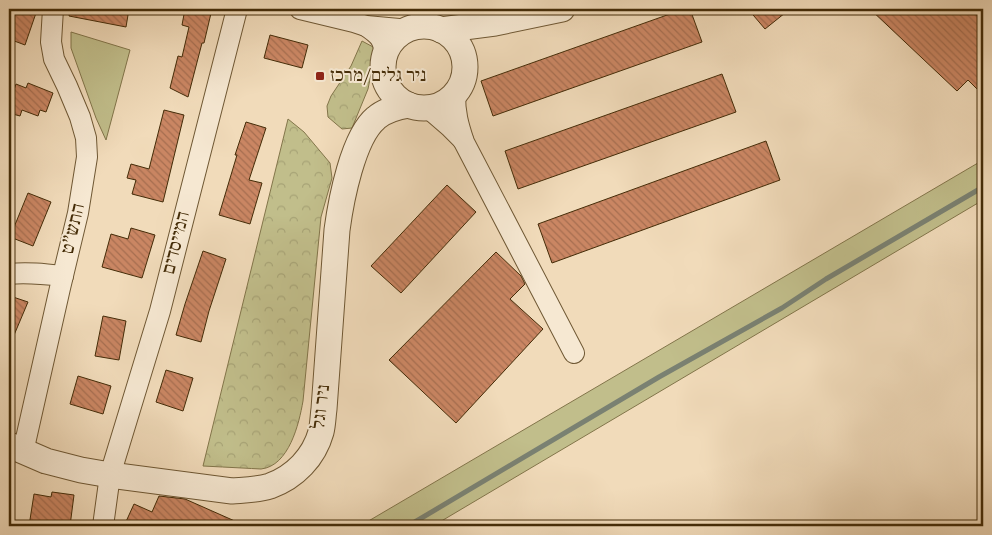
<svg xmlns="http://www.w3.org/2000/svg" width="992" height="535" viewBox="0 0 992 535" font-family="'Sorts Mill Goudy','Frank Ruhl Libre',serif">
<style>
.grass{fill:#c1be8b;stroke:#82754a}
.forest{fill:url(#forest-crowns);stroke:#82754a}
.park{fill:url(#park-dots);stroke:#82754a}
.lines{fill:none;stroke-linecap:round;stroke-linejoin:round}
.stream{stroke:#7a8172;stroke-width:5}
.building{fill:url(#building-back-hatch);stroke:#442c08}
.minor-casing{stroke:#6f5834;stroke-width:22}
.tertiary-casing{stroke:#6f5834;stroke-width:27}
.minor{stroke:#f6e8d2;stroke-width:20}
.tertiary{stroke:#f6e8d2;stroke-width:25}
.poi-dot{fill:#8f2418;stroke:#f6e8d2;stroke-width:2}
.labels{text-anchor:middle;dominant-baseline:central;stroke-width:4;stroke-linejoin:round;paint-order:stroke}
.poi-label{font-size:19px;fill:#442c08;stroke:#f6e8d2;text-anchor:start}
.street-label{font-size:19px;fill:#442c08;stroke:#f6e8d2}
</style>
<defs>
<pattern id="forest-crowns" width="20" height="18" patternUnits="userSpaceOnUse" patternTransform="scale(1.25)"><rect width="20" height="18" fill="#c1be8b"/><path d="M2 6a3 3 0 1 1 6 0M12 15a3 3 0 1 1 6 0" fill="none" stroke="#a7a376"/></pattern>
<pattern id="park-dots" width="8" height="8" patternUnits="userSpaceOnUse" patternTransform="scale(1.25)"><rect width="8" height="8" fill="#c1be8b"/><path d="M2 2h.1M6 6h.1" fill="none" stroke="#a7a376" stroke-width="1.8" stroke-linecap="round"/></pattern>
<pattern id="building-back-hatch" width="6" height="6" patternUnits="userSpaceOnUse" patternTransform="scale(1.25)"><rect width="6" height="6" fill="#ca8663"/><path d="M-1 5l2 2M0 0l6 6M5-1l2 2" fill="none" stroke="#a66e50"/></pattern>
</defs>
<rect width="100%" height="100%" fill="#f1dbba"/>
<filter id="stains"><feTurbulence type="fractalNoise" baseFrequency=".004" numOctaves="4"/><feColorMatrix values="0 0 0 0 .2 0 0 0 0 .09 0 0 0 0 .02 0 0 0 .5 -.17"/></filter>
<radialGradient id="worn" r=".72"><stop offset=".6" stop-color="#630" stop-opacity="0"/><stop offset="1" stop-color="#630" stop-opacity=".3"/></radialGradient>
<!-- grass -->
<g class="grass">
<path d="M71,32L130,50L106,140L96,118L71,48Z"/>
<path d="M983,160V200L433,526H360Z"/>
</g>
<!-- forest -->
<g class="forest">
<path d="M362,41L375,48L372,69L368,89L352,128L342,129L328,117L327,106L331,96L351,66Z"/>
<path d="M288,119L304,132L330,163L332,178L321,217L303,401C299,424 289,466 261,469C255,469 248,468 242,468C229,467 216,467 203,466Z"/>
</g>
<!-- park -->
<path class="park" d="M394,9H479L464,16L419,12Z"/>
<g class="lines">
<!-- stream -->
<path class="stream" d="M408,526L659,377L782,308L826,279L983,187"/>
</g>
<!-- building -->
<g class="building">
<path d="M14,9H23L36,13L25,45L9,39V24Z"/>
<path d="M70,9H129L126,27L69,16Z"/>
<path d="M185,9H212L204,43H202L188,97L170,88L178,56L182,57L189,27L182,25Z"/>
<path d="M684,9H690L702,42L493,116L481,81Z"/>
<path d="M748,9H790L765,29Z"/>
<path d="M870,9H970L983,21V95L968,80L957,91Z"/>
<path d="M270,35L308,45L302,68L264,58Z"/>
<path d="M722,74L736,112L518,189L505,151Z"/>
<path d="M28,83L53,93L46,112L40,110L38,116L22,110L20,116L9,113V105L16,84L26,88Z"/>
<path d="M164,110L184,115L163,202L132,194L136,180L127,178L131,164L149,169Z"/>
<path d="M246,122L266,128L249,180L262,183L250,224L219,215L237,155H235Z"/>
<path d="M766,141L780,180L552,263L538,224Z"/>
<path d="M447,185L476,212L401,293L371,266Z"/>
<path d="M28,193L51,202L33,246L10,237Z"/>
<path d="M131,228L155,235L142,278L102,267L111,234L128,239Z"/>
<path d="M203,251L226,259L209,311L201,342L176,335L185,304Z"/>
<path d="M496,252L521,276L525,284L510,299L543,329L456,423L389,360Z"/>
<path d="M13,297L28,302L9,347V306Z"/>
<path d="M103,316L126,321L119,360L95,356Z"/>
<path d="M166,370L193,378L183,411L156,402Z"/>
<path d="M78,376L111,386L103,414L70,404Z"/>
<path d="M52,492L74,495L70,526H29L34,494L51,497Z"/>
<path d="M159,496L185,499L246,526H124L134,504L152,512Z"/>
</g>
<g class="lines">
<!-- minor casing -->
<g class="minor-casing">
<g id="minor">
<path d="M300,9L354,22L366,26L410,30"/>
<path d="M366,26C379,35 383,38 385,54"/>
<path d="M455,94C455,113 458,124 464,142L574,353"/>
<path d="M428,108L450,127L463,140"/>
<path d="M9,274C27,272 45,274 63,276"/>
<path d="M23,452L60,288L78,213L87,157L86,138L80,117L67,86L54,59L51,42L53,9"/>
<path d="M103,526L110,475L160,311L237,9"/>
</g>
</g>
<!-- tertiary casing -->
<g class="tertiary-casing">
<g id="tertiary">
<circle cx="424" cy="67" r="41"/>
<path d="M441,30L495,23L562,9"/>
<path d="M9,445L46,461L81,470L110,475L232,491C245,490 258,490 270,486C295,477 314,457 321,432C323,424 323,416 324,409L337,230C341,200 353,137 376,118C385,110 397,107 409,105"/>
</g>
</g>
<!-- minor -->
<use href="#minor" class="minor"/>
<!-- tertiary -->
<use href="#tertiary" class="tertiary"/>
</g>
<!-- markers -->
<rect class="poi-dot" x="315" y="71" width="10" height="10" rx="2.5"/>
<g class="labels">
<!-- poi labels -->
<g class="poi-label">
<text x="330" y="76">ניר גלים/מרכז</text>
</g>
<!-- street labels -->
<g class="street-label">
<text transform="translate(74 229) rotate(-77)">התש"ט</text>
<text transform="translate(177 243) rotate(-76)">המייסדים</text>
<text transform="translate(322 407) rotate(-83)">ניר וגל</text>
</g>
</g>
<!-- margin -->
<rect width="992" height="535" fill="none" stroke="#f1dbba" stroke-width="30"/>
<rect x="10" y="10" width="972" height="515" fill="none" stroke="#442c08" stroke-width="2.5"/>
<rect x="15" y="15" width="962" height="505" fill="none" stroke="#442c08"/>
<rect width="100%" height="100%" filter="url(#stains)"/>
<rect width="100%" height="100%" fill="url(#worn)"/>
</svg>
